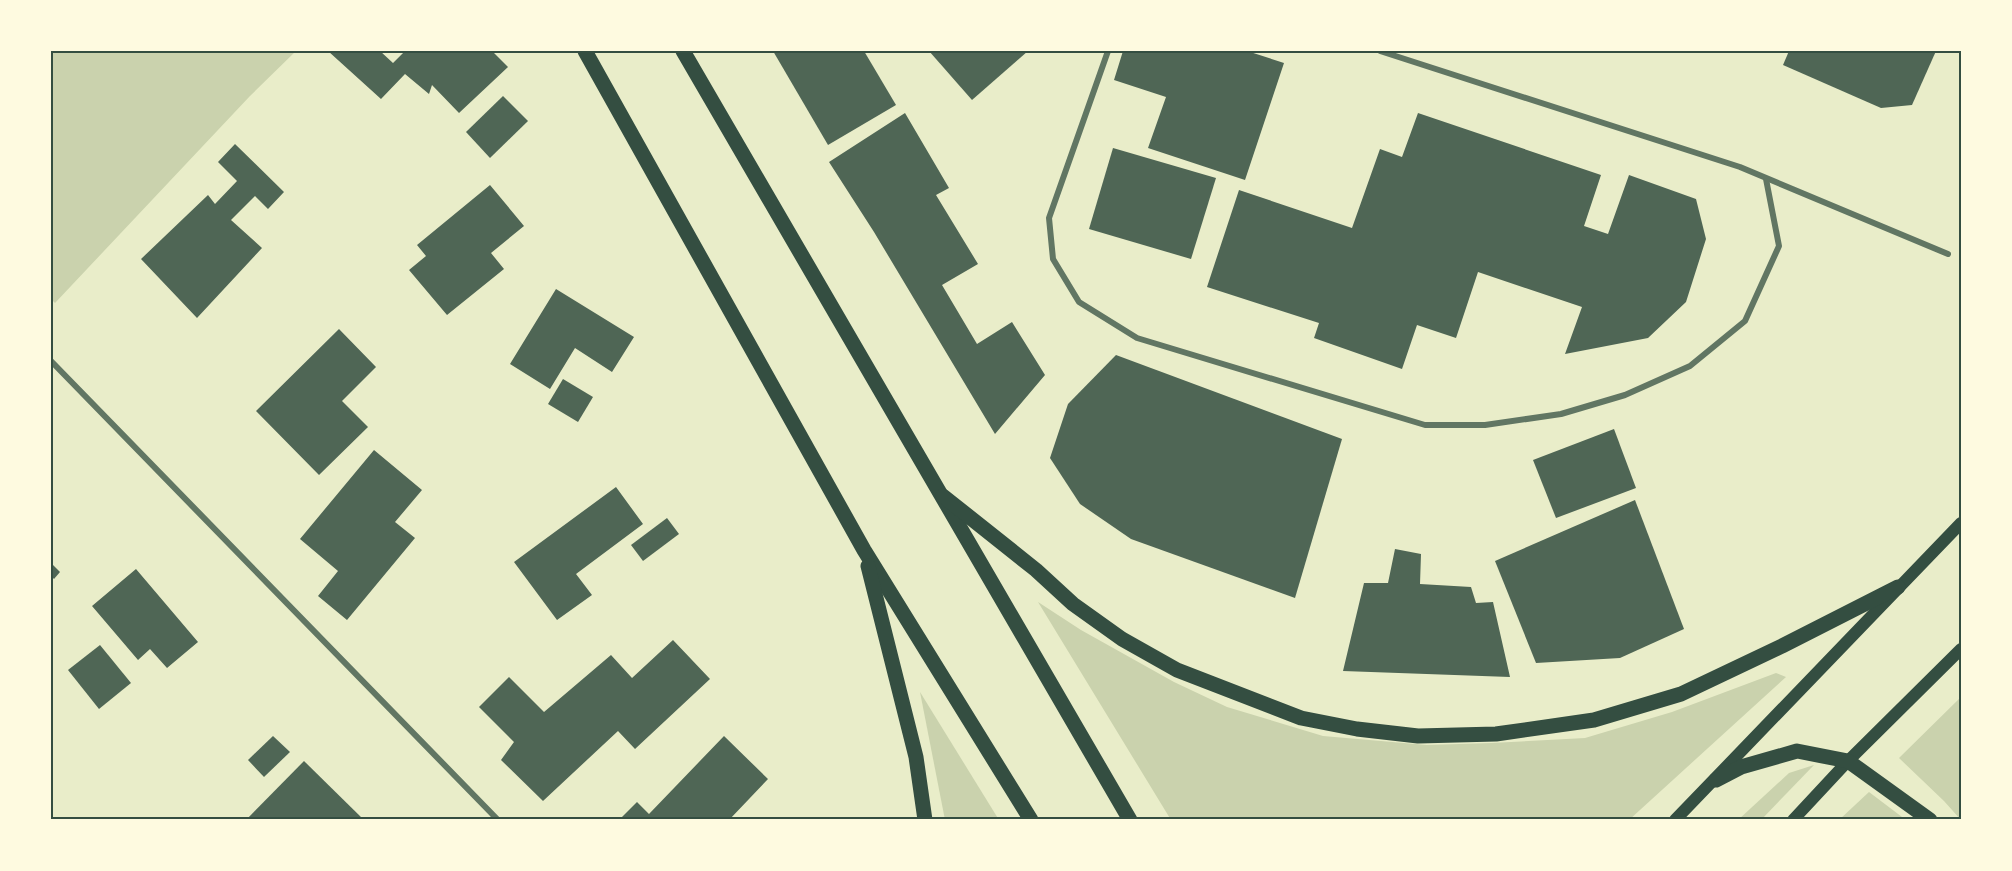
<svg xmlns="http://www.w3.org/2000/svg" width="2012" height="871" viewBox="0 0 2012 871" font-family="Overpass,sans-serif">
<style>
.green{fill:#cad2ad}
.building{fill:#4f6655}
.lines{fill:none;stroke-linecap:round;stroke-linejoin:round}
.minor{stroke:#617663;stroke-width:6}
.secondary{stroke:#344e41;stroke-width:12}
.primary{stroke:#344e41;stroke-width:15}
.neatline{fill:none;stroke:#344e41;stroke-width:2}
</style>
<rect width="100%" height="100%" fill="#e9edc9"/>
<!-- green -->
<g class="green">
<path d="M51,51H296L250,96L55,303L51,299Z"/>
<path d="M1038,602L1081,630L1174,682L1227,707L1323,736L1427,745L1491,743L1585,738L1672,712L1776,673L1786,677L1629,820H1171Z"/>
<path d="M920,692L999,820H945Z"/>
<path d="M1961,697V820L1944,801L1899,758Z"/>
<path d="M1814,765L1761,820H1738L1789,773Z"/>
<path d="M1869,792L1906,820H1839Z"/>
</g>
<!-- building -->
<g class="building">
<path d="M328,51H380L393,63L405,51H492L508,67L459,113L432,85L429,94L405,74L381,99Z"/>
<path d="M773,51H864L896,105L828,145Z"/>
<path d="M929,51H1028L972,100Z"/>
<path d="M1123,51H1247L1284,63L1245,180L1148,148L1166,97L1114,80Z"/>
<path d="M1789,51H1936L1912,105L1881,108L1783,65Z"/>
<path d="M503,96L528,121L490,158L466,132Z"/>
<path d="M905,113L949,188L936,195L978,264L942,285L977,344L1012,322L1045,375L995,434L874,232L829,162Z"/>
<path d="M1418,113L1601,175L1584,226L1608,234L1629,175L1696,199L1706,239L1686,302L1648,338L1565,354L1582,307L1478,272L1456,338L1417,325L1402,369L1314,338L1319,323L1207,287L1239,190L1352,228L1380,149L1402,157Z"/>
<path d="M235,144L284,192L268,209L255,196L231,220L262,248L197,318L141,259L208,195L215,204L237,181L218,162Z"/>
<path d="M1113,148L1216,178L1191,259L1089,229Z"/>
<path d="M490,185L524,226L491,253L504,269L447,315L409,270L426,256L417,245Z"/>
<path d="M556,289L634,337L612,372L575,348L550,389L510,364Z"/>
<path d="M339,329L376,367L342,401L368,427L319,475L256,411Z"/>
<path d="M1116,355L1342,439L1295,598L1131,539L1080,504L1050,458L1068,404Z"/>
<path d="M563,379L593,397L578,422L548,404Z"/>
<path d="M1614,429L1636,488L1556,518L1533,460Z"/>
<path d="M374,450L422,490L395,522L415,538L347,620L318,596L338,571L300,539Z"/>
<path d="M616,487L643,524L576,574L592,595L557,620L514,562Z"/>
<path d="M1635,500L1684,629L1620,658L1536,663L1495,561Z"/>
<path d="M667,518L679,534L643,561L631,545Z"/>
<path d="M1395,549L1421,554L1420,584L1471,587L1476,603L1493,602L1510,677L1343,671L1364,583H1388Z"/>
<path d="M51,563L60,572L54,579L51,576Z"/>
<path d="M136,569L198,642L167,668L150,649L138,660L92,606Z"/>
<path d="M673,640L710,679L635,749L618,731L543,801L501,760L514,742L479,707L509,677L544,712L611,655L632,678Z"/>
<path d="M100,645L131,683L99,709L68,670Z"/>
<path d="M273,736L290,752L264,777L248,760Z"/>
<path d="M724,736L768,779L729,820H619L637,802L649,814Z"/>
<path d="M304,761L364,820H246Z"/>
</g>
<g class="lines">
<!-- minor -->
<g class="minor">
<path d="M1108,51L1049,218L1053,259L1079,302L1137,338L1425,425H1485L1561,414L1625,395L1690,366L1745,321L1779,246L1766,179"/>
<path d="M1380,51L1740,167L1948,254"/>
<path d="M51,361L498,820"/>
</g>
<!-- secondary -->
<g class="secondary">
<path d="M1675,820L1961,523"/>
<path d="M1793,820L1848,761L1961,649"/>
</g>
<!-- primary -->
<g class="primary">
<path d="M585,51L864,550L1031,820"/>
<path d="M683,51L1130,820"/>
<path d="M943,496L1036,570L1073,604L1122,639L1177,670L1301,718L1357,729L1418,736L1496,734L1594,720L1681,694L1782,646L1898,587"/>
<path d="M868,566L916,757L925,820"/>
<path d="M1716,780L1741,767L1797,751L1848,761L1930,820"/>
</g>
</g>
<!-- border -->
<rect width="2012" height="871" fill="none" stroke="#fefae0" stroke-width="105"/>
<rect x="52" y="52" width="1908" height="766" class="neatline"/>
</svg>
